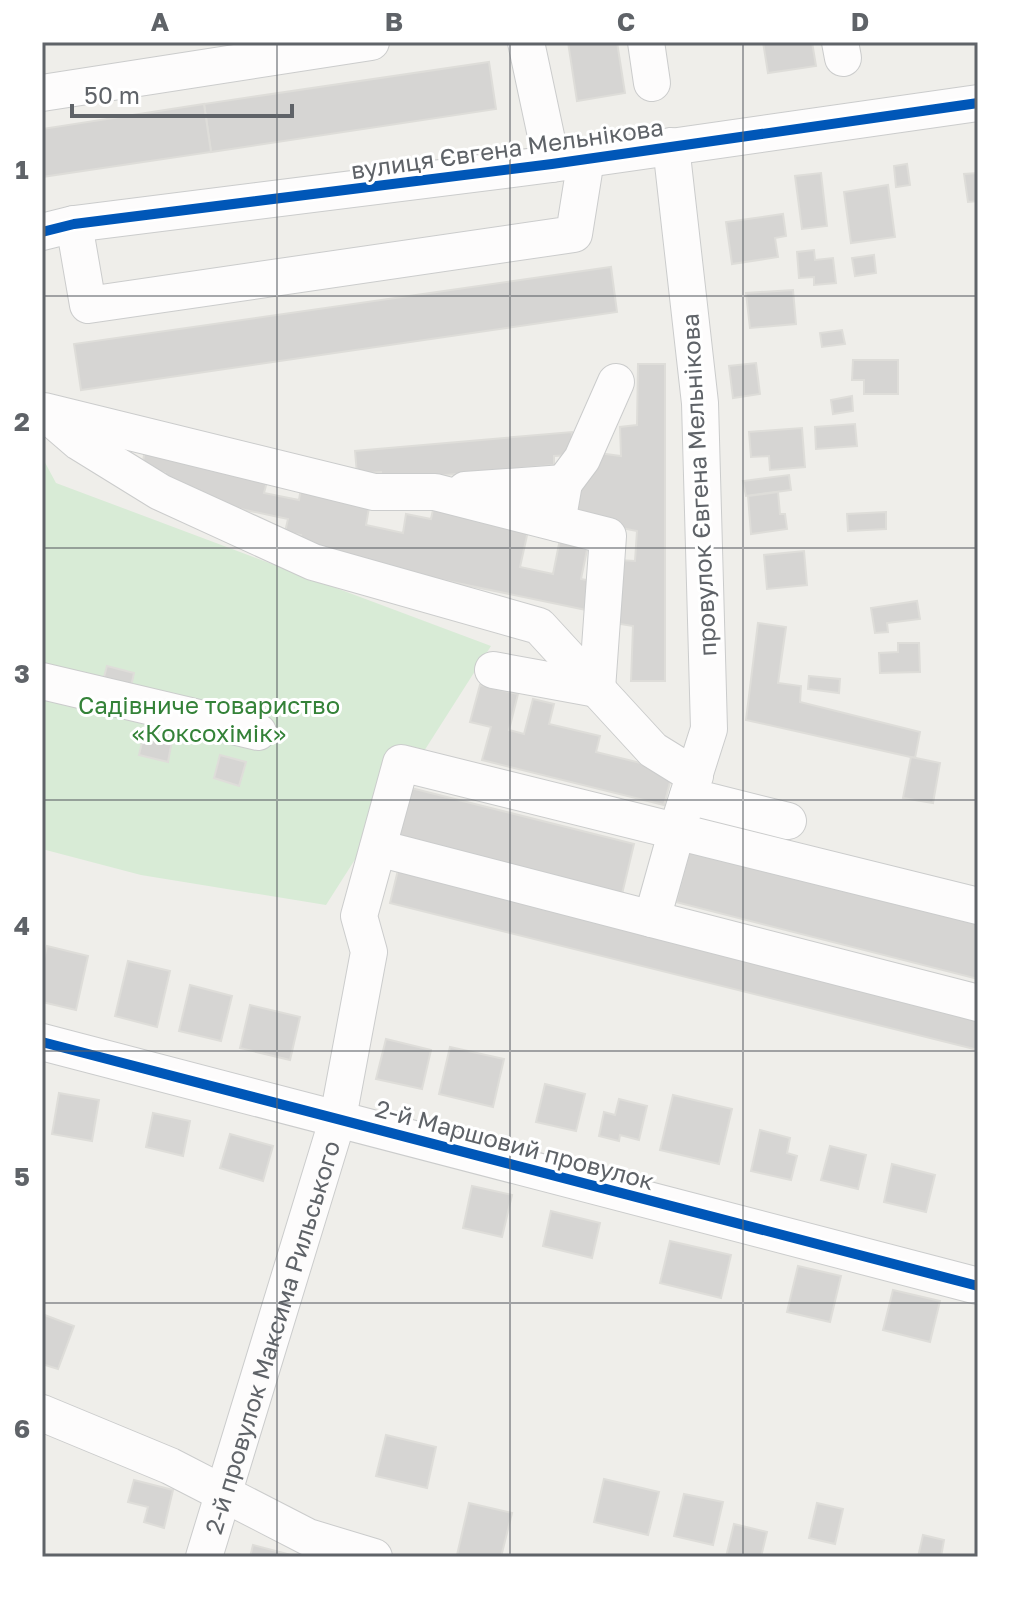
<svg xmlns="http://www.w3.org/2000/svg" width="1020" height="1599" viewBox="0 0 1020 1599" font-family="'Golos Text',sans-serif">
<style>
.green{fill:#d8ebd6}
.building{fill:#d6d5d3;stroke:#deddd9;stroke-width:2}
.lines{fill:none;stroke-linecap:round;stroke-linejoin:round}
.minor-casing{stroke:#cbcccc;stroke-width:38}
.minor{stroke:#fdfcfc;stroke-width:36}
.cycleway-casing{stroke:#fff;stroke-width:15}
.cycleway{stroke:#0057b8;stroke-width:10}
.grid{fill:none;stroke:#5f6368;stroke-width:2;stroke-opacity:0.55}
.labels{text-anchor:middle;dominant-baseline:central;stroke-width:6;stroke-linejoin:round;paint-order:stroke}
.street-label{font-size:24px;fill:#5f6368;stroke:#fff}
.park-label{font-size:24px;fill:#348238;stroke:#fff}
.neatline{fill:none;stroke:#5f6368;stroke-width:3}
.grid-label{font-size:26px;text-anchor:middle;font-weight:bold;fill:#5f6368}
</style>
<rect width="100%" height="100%" fill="#efeeea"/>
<!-- green -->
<path class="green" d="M42,457L56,483L491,646L326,905L141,875L42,849Z"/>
<!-- building -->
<g class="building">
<path d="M568,42H617L625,93L577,101Z"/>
<path d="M763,42H812L816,66L768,73Z"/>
<path d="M489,62L496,109L211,152L204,104Z"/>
<path d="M204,104L211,152L42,177V129Z"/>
<path d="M907,164L910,185L896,187L894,166Z"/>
<path d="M821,173L827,226L802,229L795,176Z"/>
<path d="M978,173V201L968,202L964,174Z"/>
<path d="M888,185L895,237L851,243L844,192Z"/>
<path d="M783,214L786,236L775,238L778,257L732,264L726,222Z"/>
<path d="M814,250L815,260L833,258L836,283L814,285V277L799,278L797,252Z"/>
<path d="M874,255L876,273L855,276L852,258Z"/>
<path d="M611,267L617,312L81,390L74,344Z"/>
<path d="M793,290L796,324L750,328L746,293Z"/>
<path d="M842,330L845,344L822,347L820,333Z"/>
<path d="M853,360H898V394H864V380H852Z"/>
<path d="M756,363L760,394L733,398L729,366Z"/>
<path d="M638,364H665V681H631L633,626L614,623L619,560L635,561L637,531L570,518L576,479L591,452L621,456L620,427L637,425Z"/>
<path d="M852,396L853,411L833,414L831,400Z"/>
<path d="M855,424L857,446L816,449L815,427Z"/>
<path d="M802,428L805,467L770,470L769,456L751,457L749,432Z"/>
<path d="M572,432L574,455L554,456V465L382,481L381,472L357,474L355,451Z"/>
<path d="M145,449L269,474L264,493L299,500L301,488L370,502L366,525L403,533L406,514L431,519L434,505L528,531L520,567L553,574L560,539L588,545L581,579L597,582L591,611L298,550L301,535L285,532L288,519L189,498L162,485L165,473L142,468Z"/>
<path d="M789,475L791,490L746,496L743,481Z"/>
<path d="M778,492L780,514H785L787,529L751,534L748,496Z"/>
<path d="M886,512V529L848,531L847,514Z"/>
<path d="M804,551L807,585L767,589L764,555Z"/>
<path d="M917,601L920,619L887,623L888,632L875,633L871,608Z"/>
<path d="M758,623L786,627L778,683L801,686L800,702L920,732L915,758L746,720Z"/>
<path d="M898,643H919L920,672L880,673L879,653L898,652Z"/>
<path d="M107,666L134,673L130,691L102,684Z"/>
<path d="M809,676L840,679L839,693L808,689Z"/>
<path d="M480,685L518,694L509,730L524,734L533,699L554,704L549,724L600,736L596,752L673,771L664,805L482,760L491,727L470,722Z"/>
<path d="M144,734L172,741L168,762L139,755Z"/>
<path d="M220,755L246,762L239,786L214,778Z"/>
<path d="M911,757L940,763L933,803L903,798Z"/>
<path d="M407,787L634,844L622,894L395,838Z"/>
<path d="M690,849L978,922V979L676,902Z"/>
<path d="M398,870L978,1015V1050L390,903Z"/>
<path d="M47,946L88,956L76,1010L42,1002V967Z"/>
<path d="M128,961L170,971L157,1027L115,1016Z"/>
<path d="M190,985L232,996L221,1041L179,1031Z"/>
<path d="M250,1005L300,1017L290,1060L240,1048Z"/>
<path d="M386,1039L431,1050L422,1089L376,1079Z"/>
<path d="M450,1047L504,1059L493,1107L439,1094Z"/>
<path d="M545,1084L585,1094L576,1131L536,1122Z"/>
<path d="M59,1093L99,1100L92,1141L52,1134Z"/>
<path d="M673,1095L732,1109L719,1164L660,1150Z"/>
<path d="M619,1099L647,1106L639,1140L620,1135L619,1141L599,1136L604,1112L615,1115Z"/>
<path d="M153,1113L190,1121L183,1156L146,1147Z"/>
<path d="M760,1130L790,1138L787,1153L797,1156L791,1180L751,1171Z"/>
<path d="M230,1134L273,1146L263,1181L220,1168Z"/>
<path d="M830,1146L866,1155L858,1189L821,1180Z"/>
<path d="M892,1164L935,1175L926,1212L884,1202Z"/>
<path d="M472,1186L512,1195L502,1237L463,1228Z"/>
<path d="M551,1211L600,1223L592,1258L543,1246Z"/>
<path d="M670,1241L731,1255L721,1298L660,1283Z"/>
<path d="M798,1266L841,1276L830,1322L787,1312Z"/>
<path d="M893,1290L940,1301L930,1342L883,1330Z"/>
<path d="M42,1314L74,1326L58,1369L42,1364Z"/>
<path d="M386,1435L436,1447L427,1488L376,1476Z"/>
<path d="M604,1479L659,1492L648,1535L594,1522Z"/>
<path d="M134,1480L173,1490L164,1528L144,1522L148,1507L128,1502Z"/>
<path d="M684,1494L723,1502L713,1545L674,1536Z"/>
<path d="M469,1503L512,1513L501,1557L457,1555Z"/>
<path d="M817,1503L843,1509L835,1544L809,1538Z"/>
<path d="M734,1524L767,1532L761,1557H726Z"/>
<path d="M923,1535L944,1540L941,1557H918Z"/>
<path d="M253,1545L295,1556L294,1557H250Z"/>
</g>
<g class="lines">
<!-- minor casing -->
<g class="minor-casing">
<g id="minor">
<path d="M526,42L552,164"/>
<path d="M646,42L652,83"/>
<path d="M840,42L843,58"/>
<path d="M42,93L371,42"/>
<path d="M74,224L88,305L574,234L586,159"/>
<path d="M42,232L74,224L552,164L978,103"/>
<path d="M44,411L374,492H435L608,536L597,689L493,670"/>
<path d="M50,417L79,442L160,492L313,562L539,626L653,750L695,776"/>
<path d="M564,483L582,459L616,382"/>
<path d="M465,490L564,483L557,523"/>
<path d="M42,681L258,732"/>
<path d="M688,796L788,821"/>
<path d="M378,848L652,919L677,830L709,729L700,403L671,146"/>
<path d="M652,919L978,1003"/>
<path d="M42,1042L978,1286"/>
<path d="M42,1413L170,1466L308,1537L374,1557"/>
<path id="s1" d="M204,1557L338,1118L369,952L359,916L401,763L978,906"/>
</g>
</g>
<!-- minor -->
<use href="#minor" class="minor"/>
<!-- cycleway casing -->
<g class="cycleway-casing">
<g id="cycleway">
<path d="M42,232L74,224L552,164L978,103"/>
<path d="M42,1042L978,1286"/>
</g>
</g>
<!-- cycleway -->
<use href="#cycleway" class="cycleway"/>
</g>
<!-- grid -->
<path class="grid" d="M277,42V1557M510,42V1557M743,42V1557M42,296H978M42,548H978M42,800H978M42,1051H978M42,1303H978"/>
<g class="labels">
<!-- street labels -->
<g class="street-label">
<text transform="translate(507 148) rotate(-8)">вулиця Євгена Мельнікова</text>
<text transform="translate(698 485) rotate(-93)">провулок Євгена Мельнікова</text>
<text transform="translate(515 1144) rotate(15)">2-й Маршовий провулок</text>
<text stroke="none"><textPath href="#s1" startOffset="230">2-й провулок Максима Рильського</textPath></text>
</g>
<!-- park labels -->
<g class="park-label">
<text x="209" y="704">Садівниче товариство<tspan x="209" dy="28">«Коксохімік»</tspan></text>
</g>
</g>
<!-- border -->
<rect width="1020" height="1599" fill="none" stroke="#ffffff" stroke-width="88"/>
<!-- scale -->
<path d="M72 104v12h220v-12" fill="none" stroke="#5f6368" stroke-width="4"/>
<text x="84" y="104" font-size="24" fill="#5f6368" stroke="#ffffff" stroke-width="6" paint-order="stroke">50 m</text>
<rect x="44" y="44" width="932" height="1511" class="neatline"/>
<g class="grid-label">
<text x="160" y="31">A</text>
<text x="394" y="31">B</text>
<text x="626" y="31">C</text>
<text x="860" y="31">D</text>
<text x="22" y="179">1</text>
<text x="22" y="431">2</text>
<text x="22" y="683">3</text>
<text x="22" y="935">4</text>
<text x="22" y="1186">5</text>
<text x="22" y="1438">6</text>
</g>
</svg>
